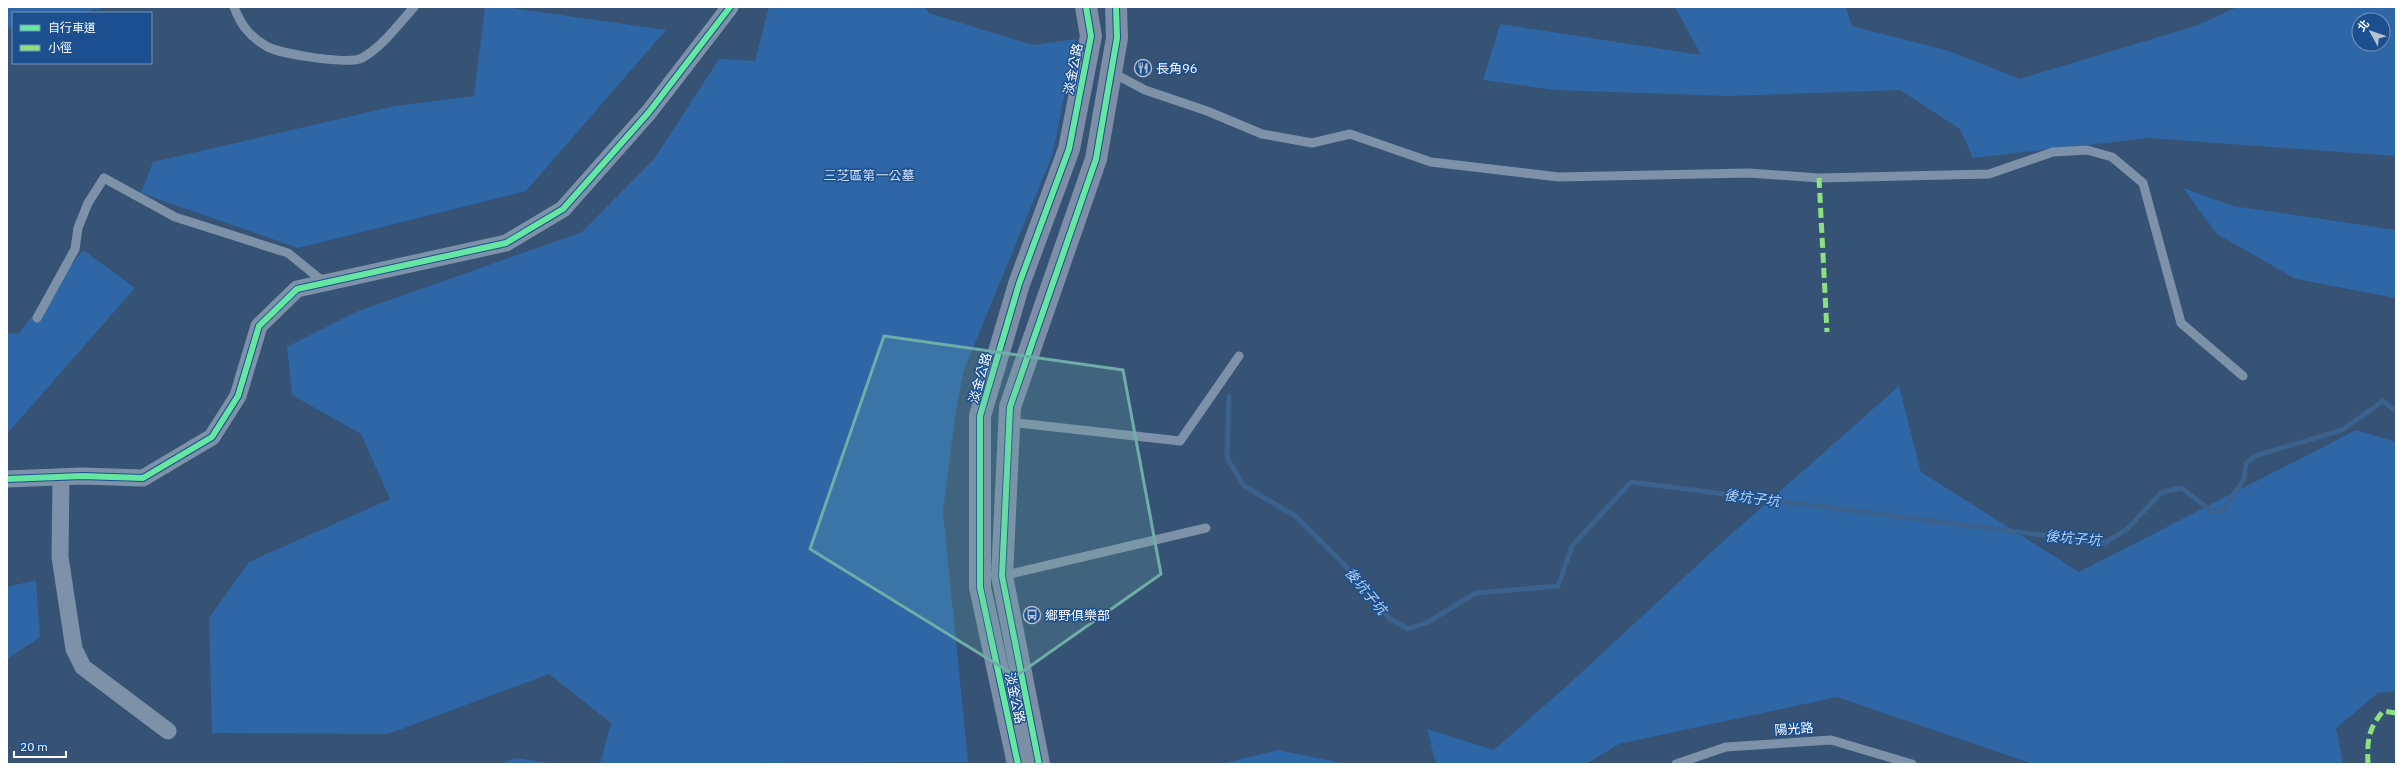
<svg xmlns="http://www.w3.org/2000/svg" width="2403" height="771" viewBox="0 0 2403 771" font-family="'IBM Plex Sans','Noto Sans TC',sans-serif">
<style>
.green{fill:#2f66a5;fill-rule:evenodd}
.lines{fill:none;stroke-linecap:round;stroke-linejoin:round}
.stream{stroke:#3b618d;stroke-width:5}
.service{stroke:#7d92a8;stroke-width:9}
.minor{stroke:#7d92a8;stroke-width:17}
.primary{stroke:#7d8ea7;stroke-width:22}
.quiet{stroke:#8de07e;stroke-width:5;stroke-dasharray:10 5;stroke-linecap:butt}
.cycleway-casing{stroke:#1b4f8f;stroke-width:8}
.cycleway{stroke:#66e7a1;stroke-width:6}
.marked{fill:#6fada8;fill-opacity:0.2;stroke:#6fada8;stroke-width:3;stroke-linejoin:round}
.labels{text-anchor:middle;dominant-baseline:central;stroke-width:3;stroke-linejoin:round;paint-order:stroke}
.poi-label{font-size:13px;fill:#fff;stroke:#1b4f8f;text-anchor:start}
.street-label{font-size:13px;fill:#fff;stroke:#1b4f8f}
.park-label{font-size:13px;fill:#cfe3fa;stroke:#1b4f8f}
.water-label{font-size:14px;font-style:italic;fill:#b5d3f5;stroke:#1b4f8f}
</style>
<rect width="100%" height="100%" fill="#365274"/>
<!-- green -->
<g class="green">
<path d="M7,7H107L80,13H13V27L7,28Z"/>
<path d="M485,7H504L666,30L526,191L298,248L141,193L153,162L395,106L474,96Z"/>
<path d="M769,7H924L929,13L1033,45L1076,39L1052,156L964,370L956,410L943,511L968,762L600,764L611,723L549,674L388,734L212,733L209,618L249,562L390,499L361,434L292,395L287,347L356,312L582,232L654,159L719,59L755,61Z"/>
<path d="M1675,7H1846L1852,26L1949,51L2020,79L2198,25L2237,7H2396V156L2149,138L1973,158L1960,129L1900,90L1730,96L1554,90L1483,80L1500,24L1701,55ZM2359,20H2383V44H2359Z"/>
<path d="M2183,188L2233,206L2396,230V298L2296,279L2217,234Z"/>
<path d="M83,250L135,288L7,434V334L19,333Z"/>
<path d="M1899,386L1921,472L2079,572L2356,430L2396,442V691L2378,693L2336,728L2343,764H2033L1837,697L1619,744L1586,764H1436L1427,729L1494,750L1569,684L1719,545Z"/>
<path d="M36,580L40,637L7,659V587Z"/>
<path d="M1278,750L1347,764L1224,763Z"/>
<path d="M515,758L558,764H500Z"/>
</g>
<g class="lines">
<!-- stream -->
<path class="stream" d="M1229,396L1227,458L1244,486L1294,515L1341,561L1390,619L1408,629L1428,622L1476,593L1558,586L1572,546L1631,482L2104,543L2126,530L2162,492L2182,488L2211,511H2222L2244,479L2246,463L2255,456L2342,430L2383,401L2396,411"/>
<!-- service -->
<g class="service">
<path d="M234,7C241,25 249,36 266,46C279,54 349,65 362,58C383,46 398,25 414,7"/>
<path d="M1111,72L1145,90L1207,111L1262,134L1312,143L1350,134L1431,162L1559,177L1748,173L1819,178L1989,174L2053,152L2087,150L2112,157L2143,183L2181,323L2243,376"/>
<path d="M37,318L75,249L78,228L88,203L104,178L175,217L288,253L325,283"/>
<path d="M1009,422L1180,441L1239,356"/>
<path d="M1002,576L1206,528"/>
<path d="M1676,764L1726,747L1831,740L1912,764"/>
</g>
<!-- minor -->
<g class="minor">
<path d="M61,477L60,557L74,649L83,667L168,731"/>
<path d="M7,479L82,476L143,478L212,437L238,396L259,326L297,289L506,243L563,209L649,112L730,7"/>
</g>
<!-- primary -->
<g class="primary">
<path d="M1018,764L980,587V416L1019,284L1069,149L1091,36L1086,7"/>
<path d="M1039,764L1002,576L1010,407L1096,159L1117,38L1116,7"/>
</g>
<!-- quiet -->
<g class="quiet">
<path d="M1819,178L1827,332"/>
<path d="M2368,764C2367,740 2368,730 2383,711L2396,713"/>
</g>
<!-- cycleway casing -->
<g class="cycleway-casing">
<g id="cycleway">
<path d="M7,479L82,476L143,478L212,437L238,396L259,326L297,289L506,243L563,209L649,112L730,7"/>
<path d="M1018,764L980,587V416L1019,284L1069,149L1091,36L1086,7"/>
<path d="M1039,764L1002,576L1010,407L1096,159L1117,38L1116,7"/>
</g>
</g>
<!-- cycleway -->
<use href="#cycleway" class="cycleway"/>
</g>
<!-- marked area -->
<path class="marked" d="M884,336L1123,370L1161,574L1016,676L810,549Z"/>
<!-- icons -->
<defs>
<g id="restaurant-ring" transform="scale(0.9)"><circle r="9.5" fill="#1b4f8f" stroke="#b9c2ce" stroke-width="1.5"/><path d="M-5-6h1v4h1v-4h1v4h1v-4h1v5L-1.5 .5V6h-2V.5L-5-1ZM5-6V6H3V1.5H1.5Q1.5-4 5-6Z" fill="#b9c2ce"/></g>
<g id="bus-ring" transform="scale(0.9)"><circle r="9.5" fill="#1b4f8f" stroke="#b9c2ce" stroke-width="1.5"/><path d="M-5-6H5V4H4V6H2V4H-2V6H-4V4H-5ZM-3.5-4V0h7V-4ZM-3.5 1.2v1.5H-2V1.2ZM2 1.2v1.5H3.5V1.2Z" fill="#b9c2ce"/></g>
</defs>
<g fill-rule="evenodd">
<use href="#restaurant-ring" x="1143" y="68"/>
<use href="#bus-ring" x="1032" y="615"/>
</g>
<g class="labels">
<!-- poi labels -->
<g class="poi-label">
<text x="1156" y="68">長角96</text>
<text x="1045" y="615">鄉野俱樂部</text>
</g>
<!-- street labels -->
<g class="street-label">
<text transform="translate(1073 69) rotate(-79)">淡金公路</text>
<text transform="translate(980 378) rotate(-74)">淡金公路</text>
<text transform="translate(1015 698) rotate(78)">淡金公路</text>
<text transform="translate(1794 729) rotate(-4)">陽光路</text>
</g>
<!-- park labels -->
<g class="park-label">
<text x="869" y="175">三芝區第一公墓</text>
</g>
<!-- water labels -->
<g class="water-label">
<text transform="translate(1752 498) rotate(7)">後坑子坑</text>
<text transform="translate(2073 538) rotate(5)">後坑子坑</text>
<text transform="translate(1366 591) rotate(50)">後坑子坑</text>
</g>
</g>
<!-- border -->
<rect width="2403" height="771" fill="none" stroke="#ffffff" stroke-width="16"/>
<!-- legend -->
<rect x="12" y="12" width="140" height="52" fill="#1b4f8f" stroke="#7695bc"/>
<rect x="20" y="25" width="20" height="6" fill="#66e7a1" stroke="#7695bc"/>
<text x="48" y="32" font-size="12" fill="#ffffff">自行車道</text>
<rect x="20" y="45" width="20" height="6" fill="#8de07e" stroke="#7695bc"/>
<text x="48" y="52" font-size="12" fill="#ffffff">小徑</text>
<!-- north arrow -->
<g transform="translate(2371 32) rotate(310)"><circle r="19" fill="#1b4f8f" stroke="#7695bc"/>
<path d="M0-3L7 15L0 10L-7 15Z" fill="#b9c2ce"/>
<text y="-6" font-size="11" font-weight="bold" text-anchor="middle" fill="#ffffff">北</text>
</g>
<!-- scale -->
<path d="M14 751v6h52v-6" fill="none" stroke="#ffffff" stroke-width="2"/>
<text x="20" y="751" font-size="12" fill="#ffffff" stroke="#1b4f8f" stroke-width="3" paint-order="stroke">20 m</text>
</svg>
